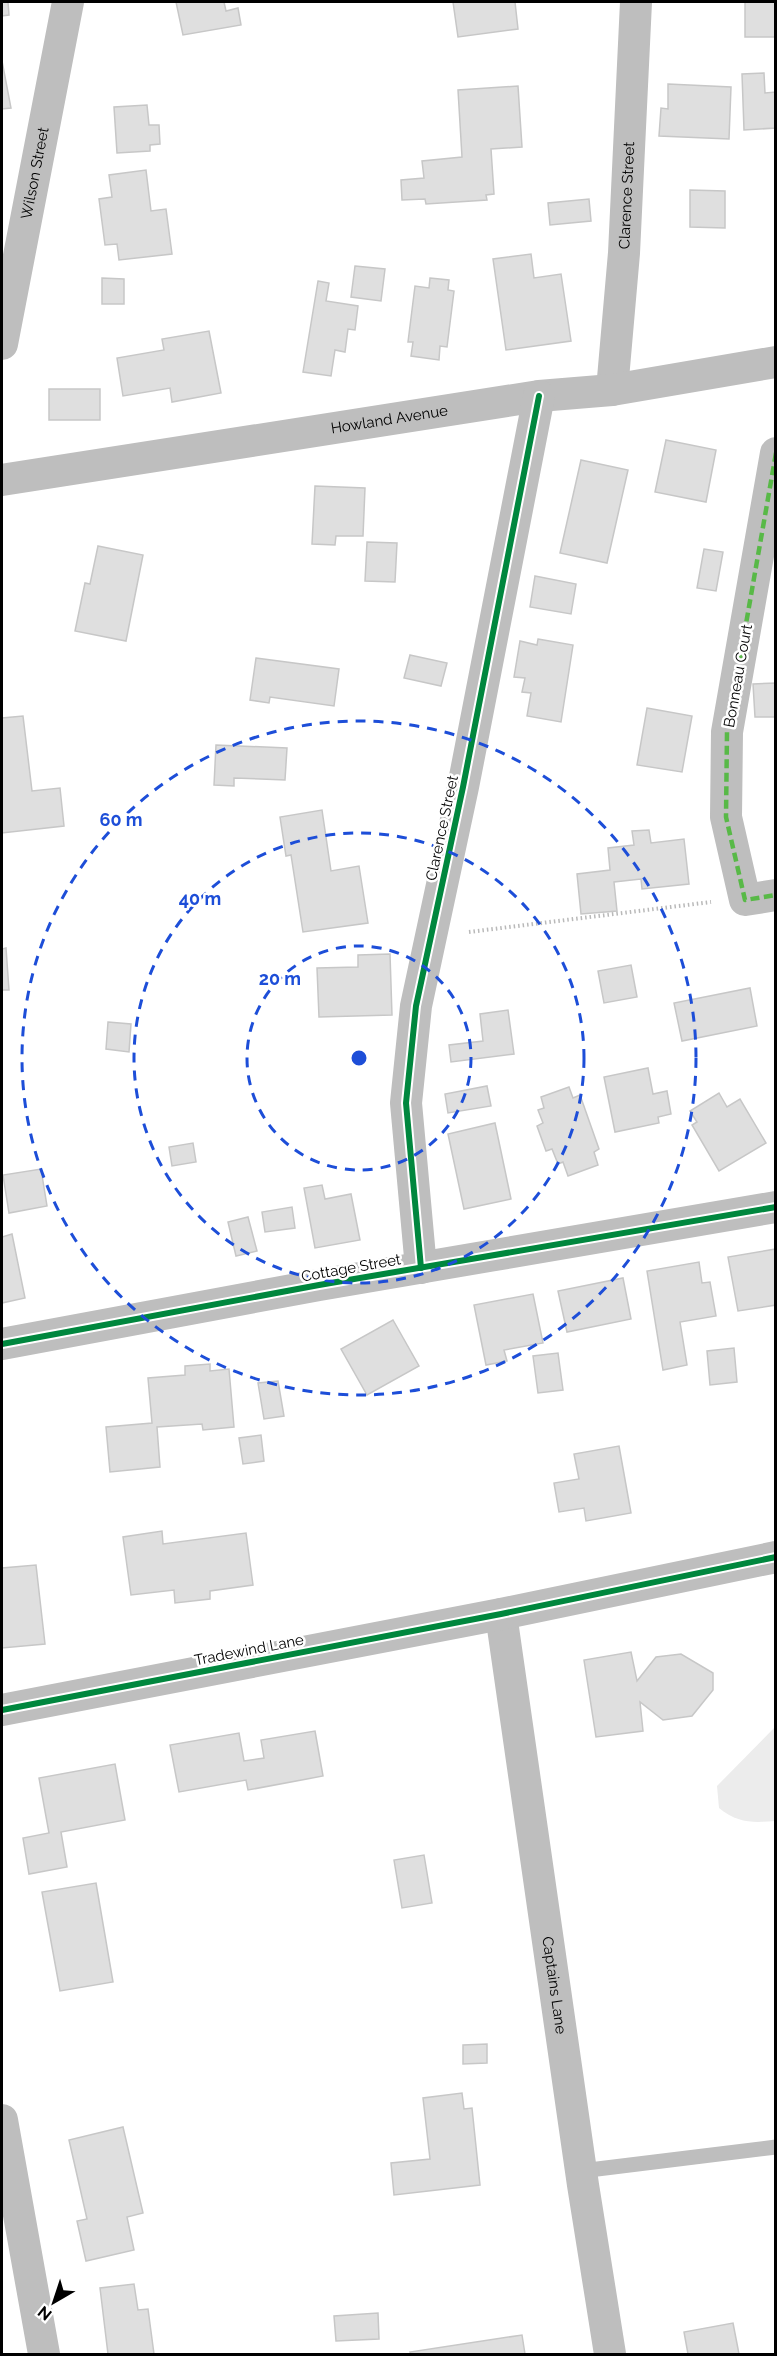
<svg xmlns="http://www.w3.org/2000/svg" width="777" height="2356" viewBox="0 0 777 2356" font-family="Raleway,sans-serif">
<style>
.green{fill:#ececec}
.building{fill:#dfdfdf;stroke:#c7c7c7;stroke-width:1.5}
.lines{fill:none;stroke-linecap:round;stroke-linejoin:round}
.path{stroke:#b9b9b9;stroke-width:4;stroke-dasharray:1.5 3;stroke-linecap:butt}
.lane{stroke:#bebebe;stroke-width:15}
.street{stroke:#bebebe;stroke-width:32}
.quiet{stroke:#58b947;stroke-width:4.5;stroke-dasharray:9 4.5;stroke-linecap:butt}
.cycleway-casing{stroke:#fff;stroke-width:10}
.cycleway{stroke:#00873e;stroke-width:6}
.ring{fill:none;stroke:#1d4ed8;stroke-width:3;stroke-dasharray:10 8}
.labels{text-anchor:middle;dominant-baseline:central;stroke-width:5;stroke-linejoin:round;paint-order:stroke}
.street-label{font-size:15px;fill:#000;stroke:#fff}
.centre{fill:#1d4ed8;stroke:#fff;stroke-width:3}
.ring-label{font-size:18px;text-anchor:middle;font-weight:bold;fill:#1d4ed8;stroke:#fff;stroke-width:5;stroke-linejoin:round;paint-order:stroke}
</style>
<rect width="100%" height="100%" fill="#fff"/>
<!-- green -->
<path class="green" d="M775,1727V1821C753,1823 737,1823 719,1808L717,1786Z"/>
<!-- building -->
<g class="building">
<path d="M2,2H8L9,15L2,16Z"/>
<path d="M176,2H224L226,11L238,8L241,25L183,35Z"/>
<path d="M453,2H515L518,29L458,37Z"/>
<rect x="745" y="2" width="31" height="35"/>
<path d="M2,61L11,108L2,109Z"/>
<path d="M764,73L765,93L776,92V128L744,130L742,74Z"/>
<path d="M668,84L731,87L729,139L659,136L661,108L668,109Z"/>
<path d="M518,86L522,147L491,149L494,194L486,195L487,200L426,204L425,199L402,200L401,180L424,178L422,161L462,157L458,90Z"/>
<path d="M147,105L149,125H159L160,144L150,145V151L117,153L114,107Z"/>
<path d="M146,170L151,211L166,209L172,254L119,260L117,244L105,245L99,199L112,197L109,175Z"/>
<path d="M690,190L725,191V228L690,227Z"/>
<path d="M589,199L591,221L550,225L548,203Z"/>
<path d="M531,254L534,278L561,274L571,341L506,350L493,259Z"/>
<path d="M355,266L385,269L381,301L351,297Z"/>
<path d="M102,278L124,279V304H102Z"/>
<path d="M430,278L449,280L448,290L454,291L447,347L440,346L439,360L411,356L413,342H408L415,286L429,288Z"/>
<path d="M318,281L329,283L326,301L358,306L355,330L348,329L345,352L335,350L331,376L303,372Z"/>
<path d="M209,331L221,393L172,402L170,388L123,396L117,358L164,350L162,339Z"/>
<rect x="49" y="389" width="51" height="31"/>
<path d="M666,440L716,450L706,502L655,492Z"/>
<path d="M581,460L628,470L607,563L560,553Z"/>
<path d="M315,486L365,488L363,536H336L335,545L312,544Z"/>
<path d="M367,542L397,543L395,582L365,581Z"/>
<path d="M98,546L143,555L126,641L75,631L85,583L90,584Z"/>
<path d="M704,549L723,552L716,591L697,588Z"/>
<path d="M535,576L576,584L571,614L530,607Z"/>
<path d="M538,639L573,645L561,722L527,716L531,693L522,692L525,678L514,677L520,641L537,645Z"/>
<path d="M410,655L447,663L441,686L404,678Z"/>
<path d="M256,658L339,669L334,706L270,697L269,703L250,700Z"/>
<path d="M776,683V717H755L753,684Z"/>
<path d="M647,708L692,716L682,772L637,765Z"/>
<path d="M23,716L32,791L60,788L64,826L2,833V718Z"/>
<path d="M216,745L287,748L285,780L234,778V786L214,785Z"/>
<path d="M322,810L331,871L359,866L368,923L303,932L291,855L286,856L280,817Z"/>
<path d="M649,830L651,843L684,839L689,884L642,889L641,879L614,882L617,911L581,914L577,874L610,870L608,848L634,845L632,831Z"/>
<path d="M6,948L9,990H2V949Z"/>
<path d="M390,954L392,1015L319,1017L317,968L358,967V955Z"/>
<path d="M631,965L637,997L604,1003L598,971Z"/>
<path d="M750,988L757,1026L682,1041L674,1003Z"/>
<path d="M508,1010L514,1054L451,1062L449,1045L483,1041L480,1014Z"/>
<path d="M108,1022L131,1024L129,1052L106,1049Z"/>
<path d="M648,1068L653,1094L667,1091L671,1114L658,1117L659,1123L615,1132L604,1077Z"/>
<path d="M487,1086L491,1106L448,1113L445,1094Z"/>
<path d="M569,1087L573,1098L580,1095L599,1149L594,1152L598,1165L568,1176L563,1162L558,1164L552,1149L546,1151L537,1126L543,1123L538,1110L544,1108L541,1097Z"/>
<path d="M719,1093L727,1107L740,1099L766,1143L719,1171L692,1125L697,1122L690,1111Z"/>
<path d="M495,1123L511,1199L464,1209L448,1134Z"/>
<path d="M193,1143L196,1162L172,1166L169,1147Z"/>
<path d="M41,1169L47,1206L9,1213L3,1175Z"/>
<path d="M322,1185L325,1199L351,1194L360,1240L315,1248L304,1188Z"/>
<path d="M292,1207L295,1228L265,1232L262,1212Z"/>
<path d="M248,1217L257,1251L236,1256L228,1222Z"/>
<path d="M12,1234L25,1298L2,1303V1237Z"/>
<path d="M776,1249V1305L738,1311L728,1257Z"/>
<path d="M699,1262L702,1283L710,1282L716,1316L680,1322L687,1365L663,1370L647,1271Z"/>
<path d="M623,1278L631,1319L567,1332L558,1291Z"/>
<path d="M533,1294L543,1343L504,1350L507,1361L486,1365L474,1305Z"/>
<path d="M393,1320L419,1366L367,1395L341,1349Z"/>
<path d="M734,1348L737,1382L710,1385L707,1351Z"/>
<path d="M558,1353L563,1390L538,1393L533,1356Z"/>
<path d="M210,1364V1371L229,1369L234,1427L203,1430L202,1424L157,1427L160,1467L110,1472L106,1427L152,1423L148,1378L185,1375V1366Z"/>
<path d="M278,1381L284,1416L264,1419L258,1383Z"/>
<path d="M261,1435L264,1461L243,1464L239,1438Z"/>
<path d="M619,1446L631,1513L586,1521L584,1508L559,1512L554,1483L579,1479L574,1454Z"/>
<path d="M162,1531L163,1544L246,1533L253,1585L210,1591V1599L175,1603L174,1590L131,1595L123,1537Z"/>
<path d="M36,1565L45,1644L2,1648V1568Z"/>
<path d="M631,1652L637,1681L656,1657L681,1654L713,1673V1690L692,1716L663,1720L640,1702L643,1731L596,1737L584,1660Z"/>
<path d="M315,1731L323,1776L248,1790L246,1780L179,1792L170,1745L239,1733L244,1761L264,1758L261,1740Z"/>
<path d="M115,1764L125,1820L61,1832L67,1867L29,1874L23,1838L49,1833L39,1778Z"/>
<path d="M424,1855L432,1903L402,1908L394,1860Z"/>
<path d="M96,1883L113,1982L60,1991L42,1892Z"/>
<path d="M487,2044V2063L463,2064V2045Z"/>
<path d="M462,2093L464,2109L472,2108L480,2185L394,2195L391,2163L430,2159L423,2098Z"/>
<path d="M123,2127L143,2213L127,2217L134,2250L86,2261L77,2221L87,2219L69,2140Z"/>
<path d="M134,2284L138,2310L148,2309L154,2354H108L100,2288Z"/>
<path d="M378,2313L379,2339L336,2341L334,2316Z"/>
<path d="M733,2323L739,2354H688L684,2332Z"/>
<path d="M522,2335L525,2354H411L410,2352Z"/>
</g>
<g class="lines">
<!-- path -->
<path class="path" d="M469,932L711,902"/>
<!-- lane -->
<path class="lane" d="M581,2171L776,2147"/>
<!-- street -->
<g class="street">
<path id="s1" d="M2,344L68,2"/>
<path id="s2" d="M612,390L624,253L636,2"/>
<path d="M776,453L727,732L726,817L745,900L776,895"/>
<path id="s3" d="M2,480L539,396L612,390L776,362"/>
<path d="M421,1268L406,1103L416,1006L463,787L539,396"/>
<path d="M2,1344L319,1285L776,1207"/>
<path id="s4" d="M501,1614L583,2185L610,2354"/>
<path d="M2,1710L501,1614L776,1557"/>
<path d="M2,2120L44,2354"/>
</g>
<!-- quiet -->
<path class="quiet" d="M776,453L727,732L726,817L745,900L776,895"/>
<!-- cycleway casing -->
<g class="cycleway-casing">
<g id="cycleway">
<path d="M421,1268L406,1103L416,1006L463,787L539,396"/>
<path d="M2,1344L319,1285L776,1207"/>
<path d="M2,1710L501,1614L776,1557"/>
</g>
</g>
<!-- cycleway -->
<use href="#cycleway" class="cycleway"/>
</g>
<!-- distance rings -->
<g class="ring">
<circle cx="359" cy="1058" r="112"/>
<circle cx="359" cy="1058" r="225"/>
<circle cx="359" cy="1058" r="337"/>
</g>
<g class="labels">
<!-- street labels -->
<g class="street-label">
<text stroke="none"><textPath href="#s1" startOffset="174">Wilson Street</textPath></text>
<text stroke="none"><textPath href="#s2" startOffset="195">Clarence Street</textPath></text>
<text stroke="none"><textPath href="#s3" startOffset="392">Howland Avenue</textPath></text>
<text transform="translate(738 676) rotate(-80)">Bonneau Court</text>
<text transform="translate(442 828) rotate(-78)">Clarence Street</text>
<text transform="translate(351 1268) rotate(-10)">Cottage Street</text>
<text transform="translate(249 1650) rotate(-11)">Tradewind Lane</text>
<text stroke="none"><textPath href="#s4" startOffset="375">Captains Lane</textPath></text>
</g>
</g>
<circle cx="359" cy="1058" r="9" class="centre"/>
<g class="ring-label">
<text x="121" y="826">60 m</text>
<text x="200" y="905">40 m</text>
<text x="280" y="985">20 m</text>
</g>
<!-- border -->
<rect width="777" height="2356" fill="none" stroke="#000000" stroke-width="6"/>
<!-- north arrow -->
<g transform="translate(54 2302) rotate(219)" stroke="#ffffff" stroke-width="4.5" paint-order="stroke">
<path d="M0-4.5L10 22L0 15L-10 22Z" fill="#000000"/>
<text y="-9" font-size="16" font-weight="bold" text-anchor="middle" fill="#000000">N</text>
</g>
</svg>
